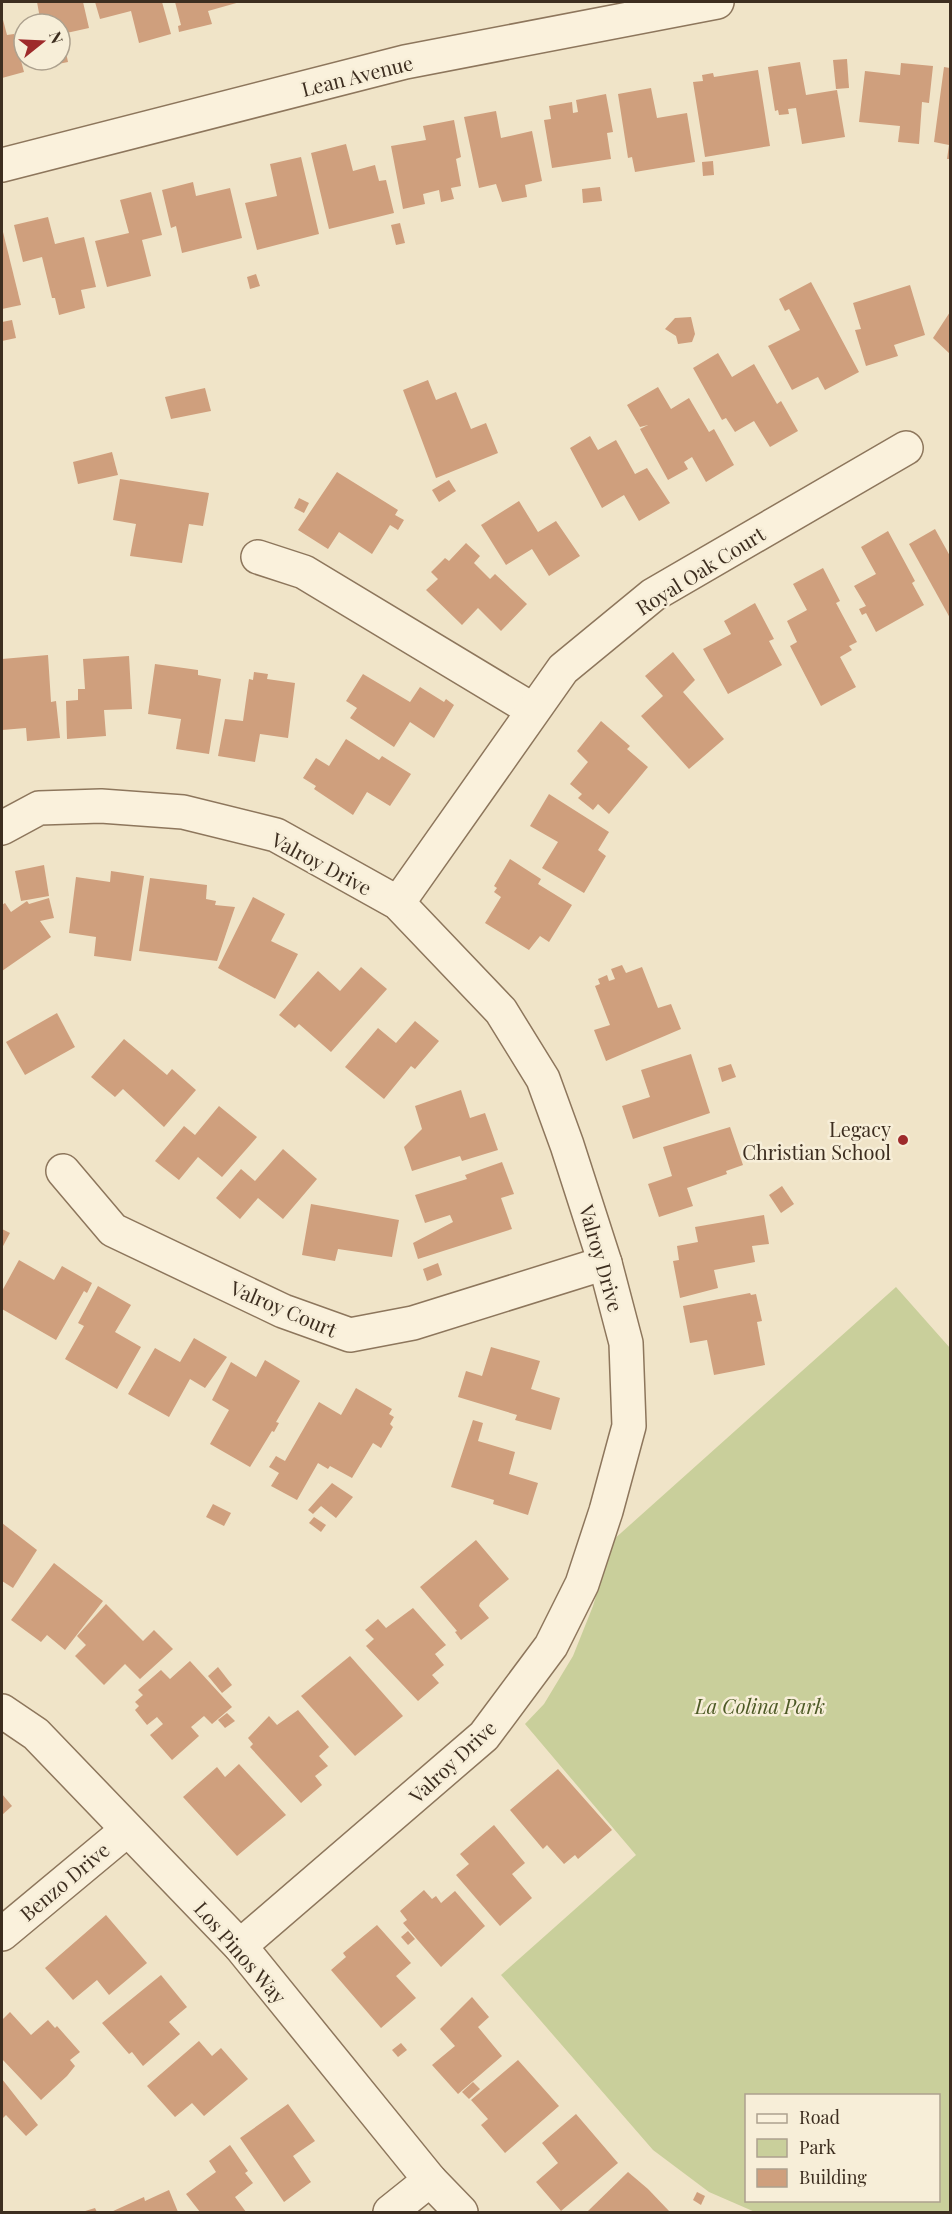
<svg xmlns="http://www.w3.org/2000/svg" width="952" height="2214" viewBox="0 0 952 2214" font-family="'Playfair Display',serif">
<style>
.green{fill:#c9cf9b;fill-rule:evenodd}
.building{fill:#cf9f7d}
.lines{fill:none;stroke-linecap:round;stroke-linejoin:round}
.minor-casing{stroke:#8d765c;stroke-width:36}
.minor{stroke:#faf1dc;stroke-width:33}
.poi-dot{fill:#9e2a2b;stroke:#f7eed8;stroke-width:2}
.labels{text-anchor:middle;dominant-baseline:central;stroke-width:5;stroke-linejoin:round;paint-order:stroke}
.street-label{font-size:20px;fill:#3d2e20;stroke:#f7eed8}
.poi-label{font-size:20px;fill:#3d2e20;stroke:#f7eed8;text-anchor:end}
.park-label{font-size:20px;font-style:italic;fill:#4d5a26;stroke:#f7eed8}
</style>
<rect width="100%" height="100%" fill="#f0e4c8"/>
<!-- green -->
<path class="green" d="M896,1287L950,1348V2212H755L709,2192L653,2150L501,1975L636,1855L525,1724L544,1704L573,1656L593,1606L612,1541ZM746,2096H938V2200H746Z"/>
<!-- building -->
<g class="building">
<path d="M37,2H83L89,28L62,34L68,62L33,69L31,60H60V24H41Z"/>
<path d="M95,2H162L171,34L139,43L131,11L100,19Z"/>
<path d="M175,2H240L208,11L212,24L179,32L178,26L181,25Z"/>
<path d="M2,16L7,35L14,34L24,72L2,78Z"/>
<path d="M847,59L849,88L836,89L833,60Z"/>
<path d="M800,62L806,95L837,90L845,137L802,144L796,108L788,109L789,114L779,115L778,110L775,111L768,67Z"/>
<path d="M901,63L933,66L929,103L922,102L919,144L898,142L900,126L859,122L865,71L900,75Z"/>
<path d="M944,67L950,68V159H947L949,145L934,142Z"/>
<path d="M758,70L770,146L705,157L693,82L703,81L702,75L713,73L714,77Z"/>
<path d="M651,88L657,118L687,113L695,162L635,172L632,157L628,158L618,94Z"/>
<path d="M606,94L613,132L607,133L611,159L552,168L544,120L551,119L549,106L572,102L573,113L578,112L576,100Z"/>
<path d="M496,111L501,138L532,131L542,181L525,185L527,197L502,202L496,184L479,188L464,117Z"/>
<path d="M454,120L461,157L456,159L461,186L451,188L454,199L441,202L439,190L423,194L425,204L403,209L391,146L426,140L423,126Z"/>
<path d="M346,144L353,171L375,165L379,181L386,180L394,213L329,229L311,153Z"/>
<path d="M301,157L319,234L257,250L245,203L277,196L270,164Z"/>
<path d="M713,161L714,175L703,176L702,162Z"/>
<path d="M193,182L196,196L230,188L242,238L182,253L176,226L171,228L162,190Z"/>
<path d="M600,187L602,201L583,203L582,189Z"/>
<path d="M151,192L162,235L142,240L151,276L107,287L95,241L129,233L120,200Z"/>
<path d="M48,217L55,244L84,237L96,287L81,290L85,308L59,315L55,298H52L42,257L23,262L14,225Z"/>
<path d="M400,223L405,243L396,245L391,225Z"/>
<path d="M2,228L21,305L2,309Z"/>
<path d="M256,274L260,286L250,289L247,277Z"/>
<path d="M811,282L859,372L825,390L818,377L792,390L768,346L800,330L789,309L785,311L779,299Z"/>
<path d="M910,285L925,335L894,345L898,356L866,366L855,330L861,329L853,303Z"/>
<path d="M950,312V354L933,338Z"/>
<path d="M691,317L695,334L692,342L678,344L676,336L665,329L675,318Z"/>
<path d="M12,320L16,338L2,341V322Z"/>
<path d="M718,353L732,377L754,364L777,404L781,401L798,431L770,447L754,421L735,432L726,418L722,420L693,368Z"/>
<path d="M428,380L436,400L456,392L471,429L486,423L498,453L436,478L403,390Z"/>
<path d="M658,387L671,409L689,398L709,432L714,429L734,465L706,482L692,457L684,462L688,469L668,480L640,429L648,425L640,427L627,405Z"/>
<path d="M205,388L211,411L171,419L165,397Z"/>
<path d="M590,436L598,450L616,440L635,474L647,468L670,503L639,521L624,495L602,508L570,448Z"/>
<path d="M112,452L118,475L78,484L73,462Z"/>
<path d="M337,472L398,510L395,515L404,520L398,530L390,525L372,554L339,532L328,549L298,530Z"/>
<path d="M120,479L209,493L203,526L189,524L182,563L130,556L136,524L113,520Z"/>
<path d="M449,480L456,491L439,502L432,490Z"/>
<path d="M299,498L309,503L304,513L294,508Z"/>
<path d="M519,501L538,532L556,521L580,556L549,576L532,549L506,565L481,525Z"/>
<path d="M935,529L950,556V618L909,544Z"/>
<path d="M888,531L915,581L912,583L924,605L876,632L866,613L862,615L859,609L866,606L854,586L876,574L861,547Z"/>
<path d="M466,543L480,556L474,563L490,579L495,574L527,604L501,631L478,608L462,625L426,590L438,579L431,572L445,558L449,561Z"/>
<path d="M823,568L840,601L836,603L857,642L849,646L852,650L840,657L856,687L821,706L790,646L797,642L787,621L807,610L793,584Z"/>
<path d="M755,603L774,639L769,641L782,665L728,694L703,649L731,634L724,621Z"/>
<path d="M673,652L695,680L683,692L724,739L689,769L641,716L663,696L645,676Z"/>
<path d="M48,655L51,702L56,701L60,738L27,741L26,728L2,730V659Z"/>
<path d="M129,656L132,709L104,710L106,736L67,739L66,701L78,700V689H85L83,659Z"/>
<path d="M155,664L198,670V675L221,679L209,754L176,749L181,719L148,714Z"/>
<path d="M254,672L268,674L267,679L295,683L288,738L260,734L255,762L218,756L225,719L243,721L249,679L253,680Z"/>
<path d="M363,674L410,702L420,687L444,702L446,699L454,705L434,738L410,722L394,747L350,718L357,708L346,701Z"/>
<path d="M601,721L630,746L627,749L648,767L609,814L598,804L593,810L578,798L582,794L570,784L588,762L577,751Z"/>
<path d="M346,739L379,760L382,756L411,774L390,806L367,792L353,815L314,789L316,786L303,778L316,758L329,766Z"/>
<path d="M549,794L609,832L598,850L606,856L584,893L542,868L558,842L530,826Z"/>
<path d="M510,859L541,879L538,884L572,905L549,942L540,936L529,950L485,923L501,897L494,892L497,888L494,886Z"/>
<path d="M44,865L49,896L21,901L15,871Z"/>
<path d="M111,871L144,876L131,961L94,956L96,937L69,933L76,877L110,882Z"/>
<path d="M150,878L207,885L206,899L216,901L215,905L235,907L217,961L139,951Z"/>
<path d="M253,897L285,914L271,941L298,954L275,999L218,968Z"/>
<path d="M49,898L54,918L40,921L51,937L2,971V905L5,903L11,912L27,901L29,904Z"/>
<path d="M622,965L626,973L642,967L658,1008L671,1004L681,1029L606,1061L594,1030L610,1025L595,986L600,984L598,979L607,975L609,981L615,979L611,969Z"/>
<path d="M361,967L387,989L331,1052L299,1024L295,1028L279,1015L318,971L340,991Z"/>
<path d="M57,1013L75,1047L25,1075L6,1042Z"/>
<path d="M415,1021L439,1041L415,1069L411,1066L384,1099L345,1067L378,1028L396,1043Z"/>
<path d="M124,1039L167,1075L172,1069L196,1090L164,1127L123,1089L115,1097L91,1077Z"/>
<path d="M691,1054L710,1113L633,1139L622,1106L650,1097L641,1070Z"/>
<path d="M731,1064L736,1077L722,1082L718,1068Z"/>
<path d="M461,1090L470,1118L485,1113L498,1150L462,1161L460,1156L412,1171L404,1147L422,1129L415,1106Z"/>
<path d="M219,1106L257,1137L222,1177L198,1157L179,1180L155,1161L184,1126L195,1135Z"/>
<path d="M730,1127L743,1165L726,1171L727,1174L687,1188L693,1206L659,1217L648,1184L672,1176L663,1147Z"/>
<path d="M283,1149L317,1179L283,1219L258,1198L240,1219L216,1198L241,1169L255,1181Z"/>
<path d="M502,1162L514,1194L501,1198L512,1229L418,1259L413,1243L453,1222L450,1215L425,1223L415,1195L467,1179L465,1175Z"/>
<path d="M782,1186L794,1204L781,1213L769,1195Z"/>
<path d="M311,1204L399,1220L392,1257L338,1249L335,1261L302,1255Z"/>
<path d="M764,1215L769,1244L752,1246L755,1262L714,1270L718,1288L680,1298L673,1261L679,1260L677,1246L698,1242L695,1227Z"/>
<path d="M2,1229L10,1233L2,1248Z"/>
<path d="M19,1260L54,1280L62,1266L92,1283L87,1293L84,1291L56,1340L2,1309V1291Z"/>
<path d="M438,1263L442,1275L427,1281L423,1269Z"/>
<path d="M98,1286L131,1305L115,1332L141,1347L117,1389L65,1359L84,1326L78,1323Z"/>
<path d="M750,1293L751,1295L756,1294L762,1321L757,1322L765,1365L714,1375L707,1340L690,1343L683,1306Z"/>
<path d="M194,1338L227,1357L205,1388L190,1379L169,1417L128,1394L155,1348L180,1362Z"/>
<path d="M491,1347L540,1361L531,1389L560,1398L551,1430L515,1420L517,1415L458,1397L466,1371L482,1376Z"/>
<path d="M265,1360L300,1381L276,1422L279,1423L274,1432L272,1431L250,1467L210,1444L229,1410L212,1400L231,1362L256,1377Z"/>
<path d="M356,1388L392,1409L389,1414L394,1417L390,1424L393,1427L381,1448L373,1443L352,1478L330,1466L328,1469L318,1463L297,1500L271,1486L279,1473L269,1467L276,1456L285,1461L319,1402L341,1415Z"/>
<path d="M473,1420L483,1423L478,1441L515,1452L509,1474L538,1483L528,1515L493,1504L494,1500L451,1487Z"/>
<path d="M332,1483L353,1497L336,1518L321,1506L313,1514L308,1510Z"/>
<path d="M213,1504L231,1513L224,1526L206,1517Z"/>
<path d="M314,1517L326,1525L321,1532L309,1523Z"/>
<path d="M2,1523L37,1550L13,1588L2,1581Z"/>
<path d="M476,1540L509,1579L480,1603L479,1606L489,1618L461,1640L455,1632L457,1631L420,1587Z"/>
<path d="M54,1563L103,1601L65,1650L47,1635L41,1642L11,1620Z"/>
<path d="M106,1604L143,1641L154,1630L173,1649L140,1679L125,1664L104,1685L75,1656L86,1645L77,1636Z"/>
<path d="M413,1608L446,1645L435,1654L444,1665L432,1675L439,1683L418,1701L366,1646L374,1639L365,1630L378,1619L386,1628Z"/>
<path d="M350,1656L403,1716L355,1756L301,1696Z"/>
<path d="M190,1661L232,1707L212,1724L204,1716L191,1727L199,1736L172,1760L150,1735L163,1724L157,1717L147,1725L135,1710L139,1706L135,1702L143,1695L138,1690L161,1670L170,1679Z"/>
<path d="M218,1667L232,1685L222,1693L208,1676Z"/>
<path d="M298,1710L329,1747L319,1756L328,1766L315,1776L322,1785L301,1803L250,1747L253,1744L248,1738L269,1716L277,1725Z"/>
<path d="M227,1713L235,1721L225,1728L218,1720Z"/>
<path d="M239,1764L286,1815L237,1856L183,1797L217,1767L225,1777Z"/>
<path d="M558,1769L612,1830L578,1859L575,1855L564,1864L547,1845L543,1849L510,1810Z"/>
<path d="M2,1794L12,1806L2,1815Z"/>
<path d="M494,1825L525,1863L512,1874L532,1898L500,1926L456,1875L469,1864L460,1854Z"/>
<path d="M424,1890L432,1899L436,1896L441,1903L455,1891L485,1926L441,1967L403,1923L407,1920L400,1911Z"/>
<path d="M106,1915L147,1963L109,1995L97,1980L73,2000L45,1968Z"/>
<path d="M377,1925L411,1963L396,1976L416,1998L381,2028L331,1970L346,1957L343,1953Z"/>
<path d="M408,1931L415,1939L408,1945L401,1937Z"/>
<path d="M161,1975L187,2007L169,2022L180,2034L143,2066L132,2052L129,2054L102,2023Z"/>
<path d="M472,1997L489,2017L478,2027L502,2056L458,2094L432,2065L455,2046L440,2029Z"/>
<path d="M10,2012L31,2035L48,2020L55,2028L57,2026L80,2052L70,2060L75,2066L67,2076L41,2100L2,2059V2020Z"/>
<path d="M199,2041L212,2056L221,2048L248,2079L204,2116L192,2103L175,2117L147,2086Z"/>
<path d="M401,2043L407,2050L398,2057L392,2050Z"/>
<path d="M518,2060L559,2106L505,2153L481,2125L488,2119L471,2100Z"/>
<path d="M2,2079L38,2125L26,2136L6,2115L2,2119Z"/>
<path d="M473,2082L480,2089L469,2099L462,2092Z"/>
<path d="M288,2104L315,2141L293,2156L311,2182L284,2202L240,2138Z"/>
<path d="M576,2114L618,2163L561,2211L536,2182L558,2163L542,2143Z"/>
<path d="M230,2145L248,2171L245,2173L253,2183L235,2197L246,2212H200L186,2194L216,2172L209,2161Z"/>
<path d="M628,2172L648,2189L670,2212H587Z"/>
<path d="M169,2190L178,2212H111L144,2197L145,2201Z"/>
<path d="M697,2192L705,2196L701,2205L693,2200Z"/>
<path d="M95,2208L97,2212H82Z"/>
</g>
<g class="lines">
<!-- minor casing -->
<g class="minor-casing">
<g id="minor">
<path d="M2,165L405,62L717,2"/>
<path d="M258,557L304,572L533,710"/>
<path d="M2,828L39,808L101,806L183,812L276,835L398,903L501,1011L543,1079L567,1145L605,1263L626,1343L629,1426L606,1511L582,1584L551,1646L484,1736L240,1946"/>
<path d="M398,903L563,669L653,595L906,448"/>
<path d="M63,1171L113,1230L283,1311L350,1335L413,1323L605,1263"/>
<path d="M2,1711L36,1734L240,1946L430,2180L461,2212"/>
<path d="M2,1934L127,1830"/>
<path d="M390,2212L430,2180"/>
</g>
</g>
<!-- minor -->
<use href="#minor" class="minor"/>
</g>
<!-- markers -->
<circle class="poi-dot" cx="903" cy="1140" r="6"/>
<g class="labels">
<!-- street labels -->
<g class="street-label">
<text transform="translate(357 75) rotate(-14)">Lean Avenue</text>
<text transform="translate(700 570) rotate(-32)">Royal Oak Court</text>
<text transform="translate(322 863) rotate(28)">Valroy Drive</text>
<text transform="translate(602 1258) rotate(74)">Valroy Drive</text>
<text transform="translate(284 1308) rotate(23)">Valroy Court</text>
<text transform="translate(452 1761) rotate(-43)">Valroy Drive</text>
<text transform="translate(64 1881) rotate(-40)">Benzo Drive</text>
<text transform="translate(241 1952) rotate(49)">Los Pinos Way</text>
</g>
<!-- poi labels -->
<g class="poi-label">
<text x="891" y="1128">Legacy<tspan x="891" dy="23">Christian School</tspan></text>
</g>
<!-- park labels -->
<g class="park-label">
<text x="760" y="1705">La Colina Park</text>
</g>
</g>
<!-- border -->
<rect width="952" height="2214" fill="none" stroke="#3d2e20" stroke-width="6"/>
<!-- legend -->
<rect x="745" y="2094" width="195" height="108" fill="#f7eed8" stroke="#ada18e" stroke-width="1.5"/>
<rect x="757" y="2114" width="30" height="9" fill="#faf1dc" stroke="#ada18e" stroke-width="1.5"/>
<text x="799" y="2124" font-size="18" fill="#3d2e20">Road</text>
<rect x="757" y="2139" width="30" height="18" fill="#c9cf9b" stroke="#ada18e" stroke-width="1.5"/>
<text x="799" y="2154" font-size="18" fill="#3d2e20">Park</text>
<rect x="757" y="2169" width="30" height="18" fill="#cf9f7d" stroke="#ada18e" stroke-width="1.5"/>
<text x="799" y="2184" font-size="18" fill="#3d2e20">Building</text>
<!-- north arrow -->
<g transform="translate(42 42) rotate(72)"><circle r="28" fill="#f7eed8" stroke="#ada18e" stroke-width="1.5"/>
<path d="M0-4.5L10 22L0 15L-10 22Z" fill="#9e2a2b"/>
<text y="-9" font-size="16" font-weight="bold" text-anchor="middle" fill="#3d2e20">N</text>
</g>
</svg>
